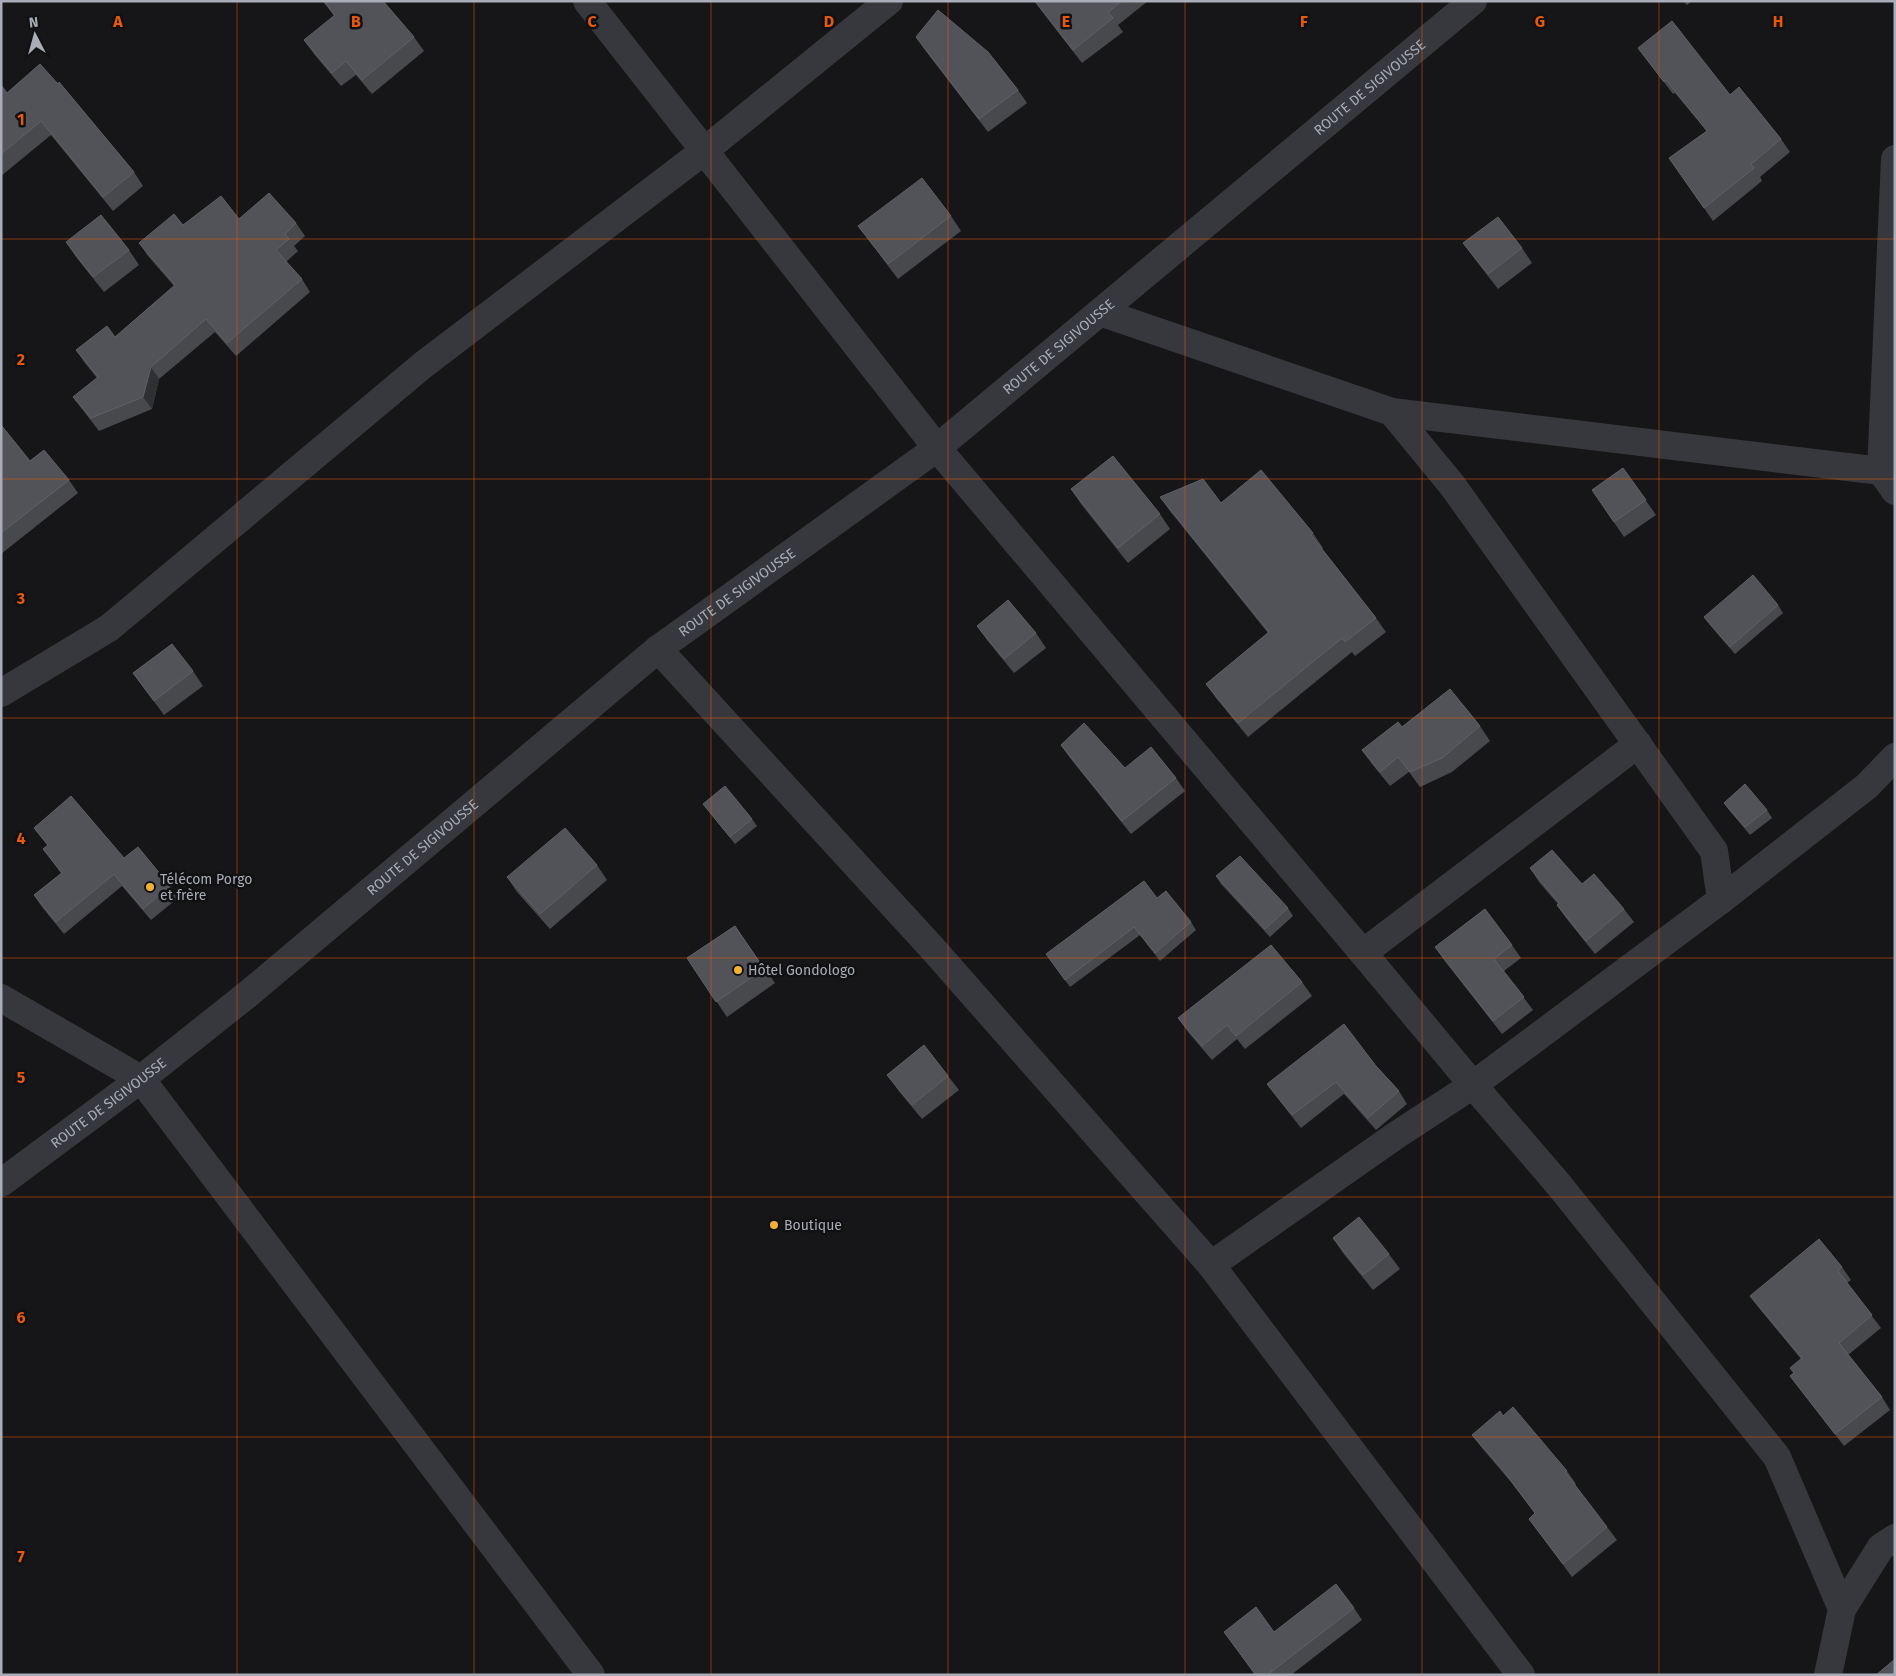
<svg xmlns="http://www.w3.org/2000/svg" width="1896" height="1676" viewBox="0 0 1896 1676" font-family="'Fira Sans',sans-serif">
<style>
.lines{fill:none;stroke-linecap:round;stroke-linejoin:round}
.street{stroke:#37383d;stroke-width:28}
.wall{fill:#47494d}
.shaded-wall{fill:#2f3033}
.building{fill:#525359;stroke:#5f6168}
.grid{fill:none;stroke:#e8590c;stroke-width:1;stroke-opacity:0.55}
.poi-dot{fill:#f2b134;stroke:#111113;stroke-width:2}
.labels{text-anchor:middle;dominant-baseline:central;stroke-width:5;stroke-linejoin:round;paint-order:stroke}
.street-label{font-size:14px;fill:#a8adb8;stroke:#111113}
.poi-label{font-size:14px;fill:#a8adb8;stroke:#111113;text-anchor:start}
.grid-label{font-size:16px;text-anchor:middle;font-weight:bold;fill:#e8590c;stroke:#111113;stroke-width:5;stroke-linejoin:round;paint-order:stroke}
</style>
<rect width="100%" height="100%" fill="#161618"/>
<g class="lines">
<!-- street -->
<g class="street">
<path d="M587,1L937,448L1363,953L1473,1085L1559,1185L1777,1457L1842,1609L1828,1675"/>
<path d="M1895,159L1881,471L1895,491"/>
<path d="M1100,312L1392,412L1452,485L1714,851L1721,900L1473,1085L1398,1134L1211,1265"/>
<path d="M1392,412L1881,471"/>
<path d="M658,649L933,949L1211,1265L1521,1675"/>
<path d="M1,693L109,628L423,365L704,151L889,1"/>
<path d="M1721,900L1867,786L1895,757"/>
<path d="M1363,953L1638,744"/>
<path d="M1,998L141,1079L591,1675"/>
<path id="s1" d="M1,1183L141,1079L248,994L658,649L937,448L1473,1"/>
<path d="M1842,1609L1881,1547L1895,1538"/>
</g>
</g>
<!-- wall -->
<g class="wall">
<path d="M323,1H383L414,37L424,51L372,94L356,75L341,86L314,54L304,40L334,16Z"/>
<path d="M1034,1H1148L1118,25L1123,32L1082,63Z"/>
<path d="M1683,1H1692L1687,5Z"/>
<path d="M916,37L1018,90L1027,103L988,132L925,50Z"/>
<path d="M1638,48L1730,95L1781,139L1790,152L1760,177L1762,181L1713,221L1669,158L1707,131L1675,93L1673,94Z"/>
<path d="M1,85L7,93L134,172L143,186L113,211L51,135L1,176Z"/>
<path d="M951,216L961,231L898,279L858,226Z"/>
<path d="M239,219L296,223L305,236L294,246L298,251L286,262L302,279L310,292L236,356L215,332L159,379L152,409L99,431L82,409L73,397L97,378L85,363L76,350L115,337L174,286L148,256L139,243L183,225Z"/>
<path d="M66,242L129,250L139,265L104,292L76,257Z"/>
<path d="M1463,243L1522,248L1532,263L1498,289L1474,258Z"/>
<path d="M1,425L30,461L69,480L78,493L1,554Z"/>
<path d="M1623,468L1656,515L1624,537L1592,490Z"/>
<path d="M1071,489L1160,514L1170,529L1128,563L1081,504Z"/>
<path d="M1160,497L1221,503L1313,533L1323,548L1322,549L1376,618L1386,632L1355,656L1352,652L1248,737L1216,698L1206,684L1268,633L1170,511Z"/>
<path d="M1778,605L1783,613L1735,654L1709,624L1704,617Z"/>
<path d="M977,626L1036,633L1046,648L1014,673L987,640Z"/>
<path d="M193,671L203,686L164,715L133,673Z"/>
<path d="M1480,726L1490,741L1452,772L1420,787L1409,772L1390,786L1372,764L1362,750L1402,727Z"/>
<path d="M1061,745L1125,768L1176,778L1185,791L1131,834L1070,758Z"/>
<path d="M1724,803L1767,810L1772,818L1750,835L1729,810Z"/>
<path d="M703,804L752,819L757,826L735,844Z"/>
<path d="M34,828L124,858L170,886L178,898L151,920L122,886L64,934L42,907L34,895L61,873L43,849L48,846Z"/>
<path d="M597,865L607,880L550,929L517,892L507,877Z"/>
<path d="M1530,868L1582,884L1624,909L1634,922L1595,954L1566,918L1557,905L1558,904L1539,882Z"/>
<path d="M1216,876L1288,908L1293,916L1270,937L1221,884Z"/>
<path d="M1157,898L1191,922L1196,930L1160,961L1140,935L1070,987L1051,961Z"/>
<path d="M735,926L775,983L727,1017L687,958Z"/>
<path d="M1512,945L1521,958L1504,971L1533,1010L1502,1034L1444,960L1435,947Z"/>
<path d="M1302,982L1312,996L1245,1049L1237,1039L1212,1060L1188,1032L1178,1018Z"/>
<path d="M1376,1066L1399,1091L1407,1104L1376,1130L1344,1094L1301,1128L1276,1096L1267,1084Z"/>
<path d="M887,1075L948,1076L959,1090L922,1119L898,1090Z"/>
<path d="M1333,1238L1389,1254L1400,1269L1373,1290L1343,1253Z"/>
<path d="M1842,1267L1851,1280L1847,1283L1881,1328L1848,1355L1882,1397L1890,1410L1844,1446L1790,1376L1793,1373L1801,1359L1759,1308L1750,1296Z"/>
<path d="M1503,1416L1567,1471L1576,1484L1575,1485L1617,1540L1572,1577L1529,1519L1535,1513L1511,1482L1482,1448L1472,1435Z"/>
<path d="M1354,1608L1362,1620L1291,1675H1255L1224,1632H1274Z"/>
</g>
<!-- shaded-wall -->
<path class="shaded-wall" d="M151,367L159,379L152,409L143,397Z"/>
<!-- building -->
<g class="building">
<path d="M323,1H383L414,37L362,80L346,61L332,73L304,40L335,15Z"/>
<path d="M1035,1H1122L1108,12L1113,18L1073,50Z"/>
<path d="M938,10L988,52L1018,90L979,119L916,37Z"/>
<path d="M1672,21L1730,95L1739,87L1781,139L1751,164L1754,168L1704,208L1669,158L1707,131L1666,80L1664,82L1638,48Z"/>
<path d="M40,64L58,84L59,82L134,172L103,197L41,121L1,154V85L7,93Z"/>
<path d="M922,178L951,216L888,264L858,226Z"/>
<path d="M269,193L296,223L285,234L289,239L276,250L302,279L227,343L206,319L151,367L143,397L91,418L73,397L98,377L76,350L107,326L115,337L175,285L139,243L174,214L183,225L221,196L239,219Z"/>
<path d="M101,215L129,250L93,277L66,242Z"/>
<path d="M1498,217L1522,248L1488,274L1463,243Z"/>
<path d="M1,425L30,461L44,450L69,480L1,533Z"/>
<path d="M1113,456L1160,514L1118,548L1071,489Z"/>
<path d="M1623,468L1646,500L1614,522L1592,490Z"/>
<path d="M1261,470L1313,533L1311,535L1376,618L1345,642L1342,638L1238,723L1206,684L1269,632L1160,497L1203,479L1221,503Z"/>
<path d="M1753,575L1778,605L1730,647L1704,617Z"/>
<path d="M1008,600L1036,633L1004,659L977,626Z"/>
<path d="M172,644L193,671L154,701L133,673Z"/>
<path d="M1450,689L1480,726L1442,758L1410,772L1398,757L1380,772L1362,750L1398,722L1402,727Z"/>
<path d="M1084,723L1125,768L1151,747L1176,778L1122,821L1061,745Z"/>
<path d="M1745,784L1767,810L1745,827L1724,803Z"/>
<path d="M725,786L752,819L730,837L703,804Z"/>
<path d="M71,796L124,858L138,847L170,886L143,909L114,874L56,922L34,895L62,873L43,849L48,845L34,828Z"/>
<path d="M565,828L597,865L540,914L507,877Z"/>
<path d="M1552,850L1582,884L1594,874L1624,909L1586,941L1557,905L1559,903L1530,868Z"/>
<path d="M1240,856L1288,908L1265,929L1216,876Z"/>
<path d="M1144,881L1157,898L1166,891L1191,922L1155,953L1134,927L1065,980L1046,954Z"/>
<path d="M1485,909L1512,945L1494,959L1524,997L1493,1021L1435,947Z"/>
<path d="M735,926L764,969L716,1002L687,958Z"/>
<path d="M1271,945L1302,982L1236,1036L1227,1025L1202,1046L1178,1018Z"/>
<path d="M1344,1024L1376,1066L1399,1091L1368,1118L1336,1082L1292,1115L1267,1084Z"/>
<path d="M924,1045L948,1076L912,1105L887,1075Z"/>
<path d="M1359,1217L1389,1254L1363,1275L1333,1238Z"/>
<path d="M1819,1239L1842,1267L1838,1271L1872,1315L1839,1343L1882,1397L1835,1434L1790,1376L1794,1373L1790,1368L1802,1358L1750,1296Z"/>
<path d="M1513,1407L1567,1471L1565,1472L1607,1527L1563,1564L1529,1519L1535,1513L1502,1469L1472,1435L1500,1411L1503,1416Z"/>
<path d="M1336,1584L1354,1608L1267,1675H1256L1224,1632L1256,1607L1274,1632Z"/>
<path d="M1895,1659V1675H1876Z"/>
</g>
<!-- grid -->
<path class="grid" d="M237,1V1675M474,1V1675M711,1V1675M948,1V1675M1185,1V1675M1422,1V1675M1659,1V1675M1,239H1895M1,479H1895M1,718H1895M1,958H1895M1,1197H1895M1,1437H1895"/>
<!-- markers -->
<g class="poi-dot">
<circle cx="150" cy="887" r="5"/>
<circle cx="738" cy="970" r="5"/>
<circle cx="774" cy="1225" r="5"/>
</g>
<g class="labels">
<!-- street labels -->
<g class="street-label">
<text stroke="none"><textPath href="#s1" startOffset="1754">ROUTE DE SIGIVOUSSE</textPath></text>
<text stroke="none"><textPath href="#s1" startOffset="1349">ROUTE DE SIGIVOUSSE</textPath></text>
<text stroke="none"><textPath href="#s1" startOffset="944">ROUTE DE SIGIVOUSSE</textPath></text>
<text stroke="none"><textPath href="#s1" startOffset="539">ROUTE DE SIGIVOUSSE</textPath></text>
<text stroke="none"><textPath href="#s1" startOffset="134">ROUTE DE SIGIVOUSSE</textPath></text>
</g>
<!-- poi labels -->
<g class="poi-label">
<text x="160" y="879">Télécom Porgo<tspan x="160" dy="16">et frère</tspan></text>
<text x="748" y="970">Hôtel Gondologo</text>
<text x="784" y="1225">Boutique</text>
</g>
</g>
<g class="grid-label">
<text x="118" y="27">A</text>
<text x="356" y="27">B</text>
<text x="592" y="27">C</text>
<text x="829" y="27">D</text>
<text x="1066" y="27">E</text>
<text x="1304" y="27">F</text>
<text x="1540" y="27">G</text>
<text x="1778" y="27">H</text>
<text x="21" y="125">1</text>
<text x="21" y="365">2</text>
<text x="21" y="604">3</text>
<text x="21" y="844">4</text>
<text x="21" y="1083">5</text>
<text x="21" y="1323">6</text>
<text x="21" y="1562">7</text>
</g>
<!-- border -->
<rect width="1896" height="1676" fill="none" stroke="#a8adb8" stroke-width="5"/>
<!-- north arrow -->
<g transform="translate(35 35) rotate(354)" stroke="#111113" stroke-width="4" paint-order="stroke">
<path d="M0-4L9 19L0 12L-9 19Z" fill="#a8adb8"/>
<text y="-8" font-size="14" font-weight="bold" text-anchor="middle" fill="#a8adb8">N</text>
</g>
</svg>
